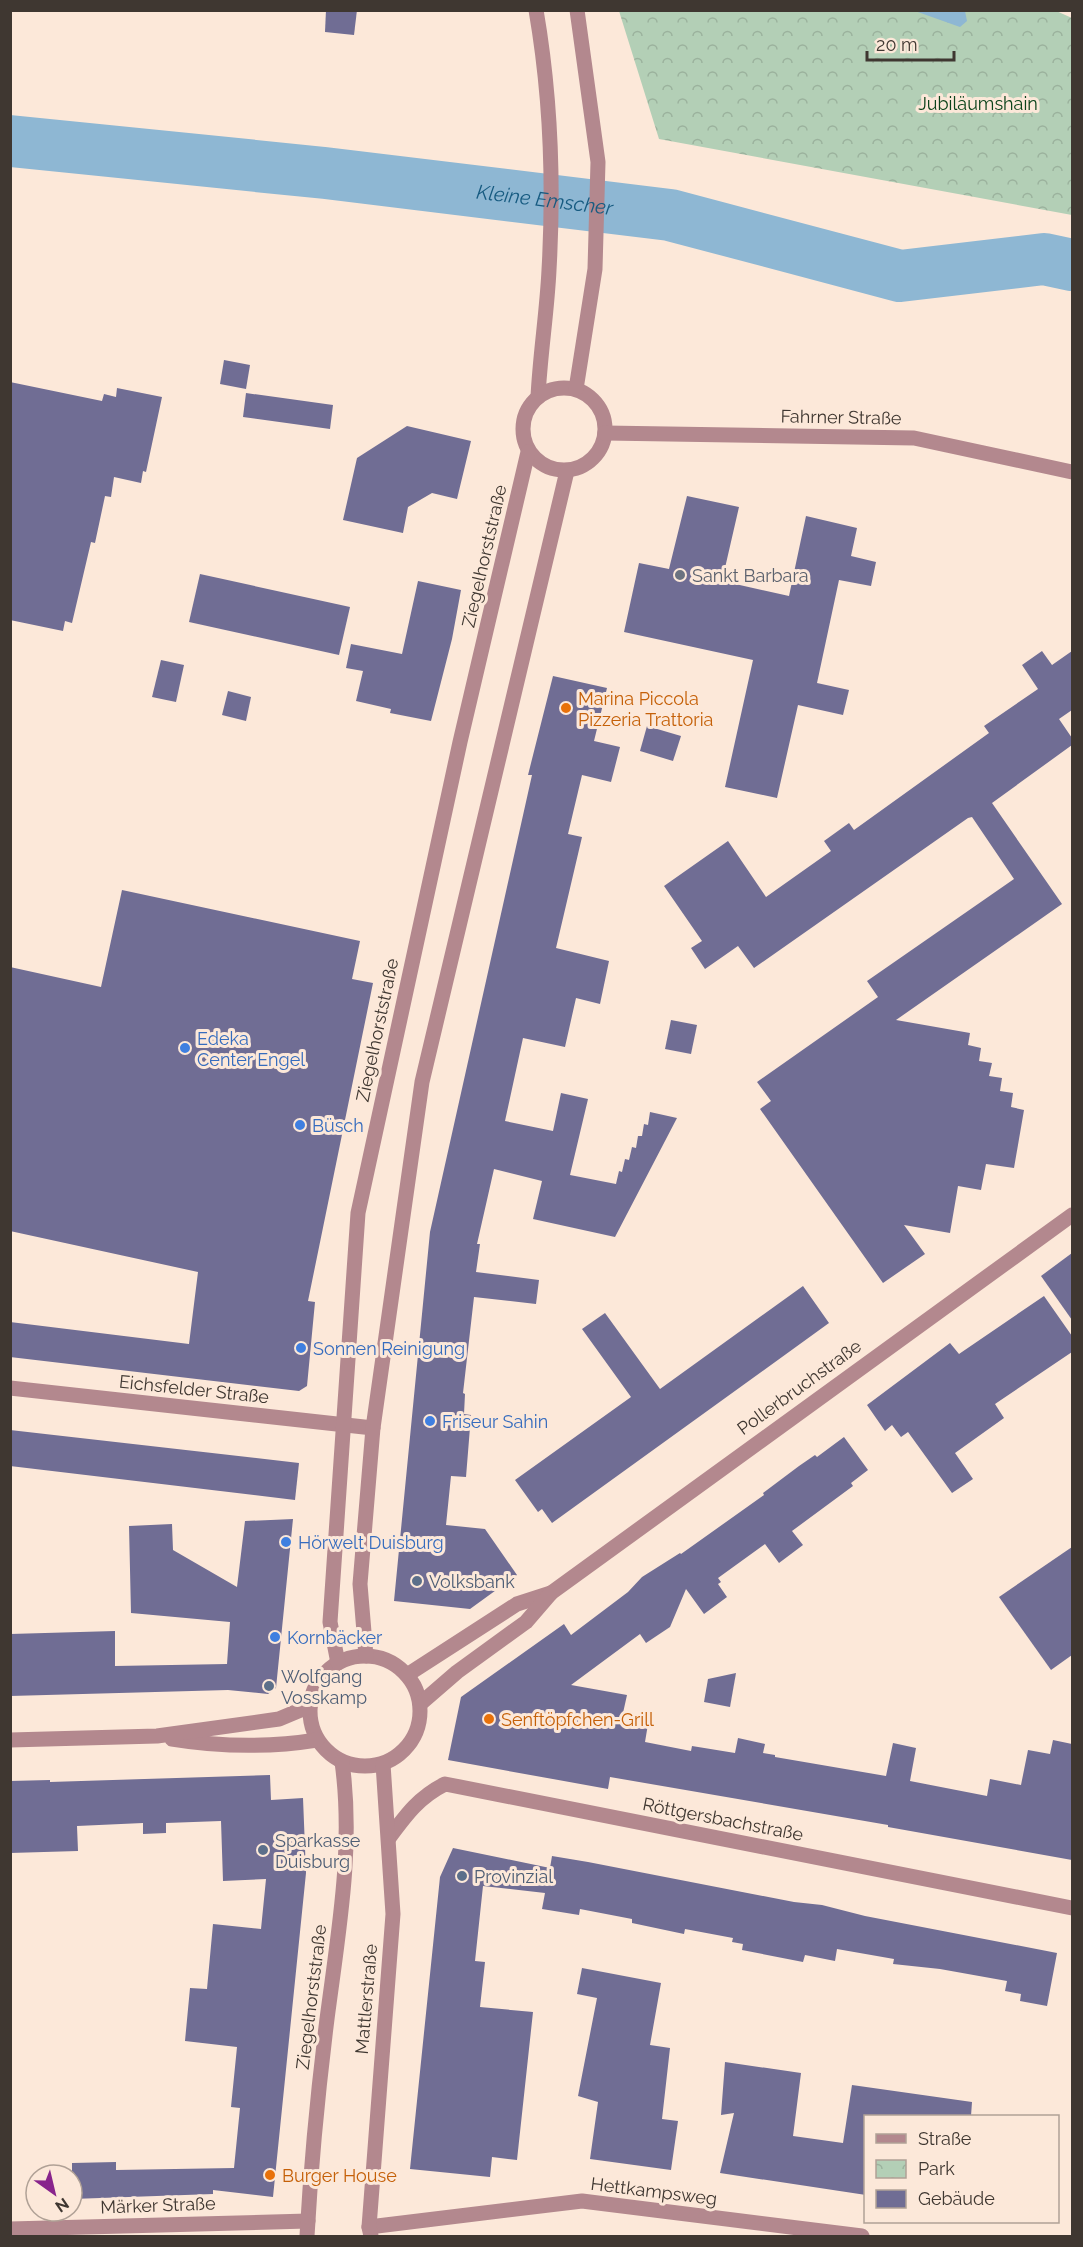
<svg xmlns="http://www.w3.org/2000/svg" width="1083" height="2247" viewBox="0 0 1083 2247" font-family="Raleway,sans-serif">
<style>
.park{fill:url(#park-crowns)}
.water{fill:#8eb7d3}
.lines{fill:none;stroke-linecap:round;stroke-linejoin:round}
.river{stroke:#8eb7d3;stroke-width:52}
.building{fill:#706d94}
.minor{stroke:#b3888e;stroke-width:15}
.worship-dot{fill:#6b7280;stroke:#fce8d9;stroke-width:2}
.food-dot{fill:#e8710a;stroke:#fce8d9;stroke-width:2}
.shop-dot{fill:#3f7fe0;stroke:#fce8d9;stroke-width:2}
.service-dot{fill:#5c6f8a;stroke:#fce8d9;stroke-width:2}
.labels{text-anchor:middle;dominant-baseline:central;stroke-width:6;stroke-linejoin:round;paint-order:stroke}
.park-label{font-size:18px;fill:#0a4219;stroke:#fce8d9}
.street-label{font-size:18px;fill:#3f3731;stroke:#fce8d9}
.worship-label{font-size:18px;fill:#5b616d;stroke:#fce8d9;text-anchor:start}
.food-label{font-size:18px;fill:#c56008;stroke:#fce8d9;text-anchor:start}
.shop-label{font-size:18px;fill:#366cbe;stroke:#fce8d9;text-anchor:start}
.service-label{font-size:18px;fill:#4e5e75;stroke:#fce8d9;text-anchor:start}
.water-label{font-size:20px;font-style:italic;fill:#175b81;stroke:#fce8d9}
</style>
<defs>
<pattern id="park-crowns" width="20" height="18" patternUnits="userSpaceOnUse" patternTransform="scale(1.5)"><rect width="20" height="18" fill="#b3cfb6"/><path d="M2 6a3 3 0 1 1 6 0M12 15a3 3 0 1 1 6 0" fill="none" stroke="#9bb29d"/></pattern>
</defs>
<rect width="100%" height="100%" fill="#fce8d9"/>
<!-- park -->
<path class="park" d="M1054,10L1072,18V215L659,139L619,11Z"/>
<!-- water -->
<path class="water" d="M915,11H965L967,21L960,27Z"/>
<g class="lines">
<!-- river -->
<path class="river" id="s1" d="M10,141L325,173L670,215L900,276L1044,259L1072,265"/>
</g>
<!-- building -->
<g class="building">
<path d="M326,10H357L354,35L325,32Z"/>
<path d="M224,360L250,365L246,389L220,384Z"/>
<path d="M10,382L102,401L104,394L116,397L117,388L162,397L146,472L143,471L141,483L114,477L111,497L105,496L95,543L91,542L72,623L65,621L63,631L10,620Z"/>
<path d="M246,393L333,405L330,429L243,417Z"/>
<path d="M407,426L471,441L457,499L432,493L408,507L403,533L343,520L357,458Z"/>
<path d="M687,496L739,507L722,581L789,596L806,516L857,528L851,556L876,562L871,586L839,580L817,683L849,690L843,715L798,705L777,798L725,787L753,660L624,632L639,563L669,569Z"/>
<path d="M200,574L350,607L339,655L189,622Z"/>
<path d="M418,581L461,590L452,639L431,721L390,713L391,709L356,701L363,671L346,668L351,644L402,654Z"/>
<path d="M1042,651L1052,665L1072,651V710L1059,719L1072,738V745L992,803L1062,904L896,1020L970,1033L968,1045L981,1048L979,1061L992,1063L989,1076L1002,1078L1000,1091L1013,1093L1011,1107L1024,1110L1014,1168L986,1164L981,1190L958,1186L950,1233L904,1225L925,1254L883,1283L760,1109L771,1101L757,1082L878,997L867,981L1014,879L972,817L968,818L754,968L738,946L705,969L691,948L702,941L664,886L728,841L766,897L831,851L824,841L849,823L854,830L989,733L984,726L1038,689L1022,665Z"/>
<path d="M161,660L184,665L176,702L152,697Z"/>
<path d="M553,676L607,688L594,741L620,747L611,782L582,775L568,834L582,837L556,948L609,961L600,1004L576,998L565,1047L523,1038L505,1121L553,1131L561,1093L588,1099L570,1175L616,1184L619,1171L622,1172L625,1159L629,1160L632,1147L636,1148L638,1136H642L644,1124L648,1125L650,1112L677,1118L615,1237L533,1219L542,1181L494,1169L477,1244H480L476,1272L539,1280L536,1304L474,1297L463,1393L465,1394L464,1414L471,1415L466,1477L451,1476L446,1525L485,1529L517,1575L470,1609L394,1601L430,1232L532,775H528Z"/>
<path d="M228,691L251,697L246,721L222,715Z"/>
<path d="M647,726L681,736L673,761L640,751Z"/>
<path d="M122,890L360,941L352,979L373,983L308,1301L315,1302L307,1386L299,1391L10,1357V1322L189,1344L198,1272L10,1231V967L101,987Z"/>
<path d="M671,1020L697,1025L691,1054L665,1049Z"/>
<path d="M1072,1253V1320L1041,1276Z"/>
<path d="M803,1286L829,1323L552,1523L542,1509L538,1512L515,1480L631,1397L582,1329L605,1313L660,1389Z"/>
<path d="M1044,1296L1072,1336V1352L995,1404L1004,1418L955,1453L973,1479L952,1493L908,1432L901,1437L892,1425L885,1431L867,1405L950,1343L959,1354Z"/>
<path d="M10,1430L299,1463L295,1500L10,1466Z"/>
<path d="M844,1437L868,1470L851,1483L853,1486L792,1531L803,1545L779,1563L765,1544L718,1578L721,1582L718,1584L727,1597L704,1614L686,1589L670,1627L646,1643L640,1634L571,1685L627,1695L623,1713L649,1718L645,1742L691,1751L692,1746L735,1753L738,1738L765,1744L763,1753L775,1755V1757L886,1776L893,1743L916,1748L910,1781L987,1796L990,1779L1021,1785L1028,1750L1050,1754L1053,1740L1072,1744V1860L888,1827V1825L610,1777L608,1789L448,1760L461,1697L564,1624L571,1635L628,1592L642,1577L680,1553L681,1554L764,1495L763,1493L799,1466L815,1455L817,1457Z"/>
<path d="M293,1519L276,1688L268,1694L228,1690L10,1696V1634L115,1631V1666L227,1664L230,1622L131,1613L129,1526L172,1524L173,1550L237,1587L245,1521Z"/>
<path d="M1072,1547V1655L1051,1670L999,1597Z"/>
<path d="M736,1673L730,1707L704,1702L708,1679Z"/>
<path d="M270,1775L271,1800L303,1798L306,1873L273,2197L213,2190V2194L72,2199V2163L116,2162V2170L234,2168L240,2108L231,2107L237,2047L185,2041L190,1988L207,1989L213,1924L261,1929L266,1879L223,1881L221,1821L166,1823V1833L143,1834V1823L77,1826L78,1851L10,1853V1781L50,1780V1782Z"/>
<path d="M453,1848L550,1868L552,1856L588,1862L794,1902L822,1905L865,1916L1057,1953L1047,2006L1020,2001L1021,1994L1005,1991L1007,1981L940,1969L893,1964L894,1959L837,1949L835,1961L805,1955L803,1962L742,1950L743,1944L732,1942L733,1938L685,1929L684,1934L632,1923V1919L580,1909L579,1915L542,1909L545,1893L483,1886L475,1961L485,1962L480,2007L533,2012L517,2160L492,2157L490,2177L410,2169L440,1877Z"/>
<path d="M582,1968L661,1983L650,2045L670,2048L662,2119L678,2121L671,2170L590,2159L598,2102L578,2096L597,1998L577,1994Z"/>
<path d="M725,2062L801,2073L793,2136L843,2143L852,2085L972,2102L971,2116H866V2195L720,2173L734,2113L721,2115Z"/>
</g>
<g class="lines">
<!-- minor -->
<g class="minor">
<path d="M536,10C551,97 554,182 549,270C547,312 540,355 538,397"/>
<circle cx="564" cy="429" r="41"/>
<path d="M576,389L595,269L598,162L577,10"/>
<path d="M605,433L914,438L1072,472"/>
<path d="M10,1388L373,1428"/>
<circle cx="365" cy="1711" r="55"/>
<path d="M366,1656L360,1584L373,1428L422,1082L567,471"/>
<path d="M338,1663L330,1622L358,1213L460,742L528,452"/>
<path d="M407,1675L517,1604L551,1593"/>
<path d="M420,1704L457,1672L526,1622L551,1593L1072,1215"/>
<path d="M172,1739C221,1747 267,1748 317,1740"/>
<path d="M10,1740L157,1736L279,1719L310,1706"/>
<path d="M389,1838C406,1815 419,1797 445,1784L1072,1908"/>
<path d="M369,2227L582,2201L862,2236"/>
<path d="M10,2229L308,2221"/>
<path d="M307,2236C311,2164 318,2091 327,2019C338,1934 354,1848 342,1762"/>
<path d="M371,2236L369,2227L393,1914L383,1764"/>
</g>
</g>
<!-- markers -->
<circle class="worship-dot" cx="680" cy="575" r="6"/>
<g class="food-dot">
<circle cx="566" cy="708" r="6"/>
<circle cx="489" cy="1719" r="6"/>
<circle cx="270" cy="2175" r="6"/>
</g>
<g class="shop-dot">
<circle cx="185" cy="1048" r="6"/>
<circle cx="300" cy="1125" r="6"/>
<circle cx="301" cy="1348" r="6"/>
<circle cx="430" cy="1421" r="6"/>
<circle cx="286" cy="1542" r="6"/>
<circle cx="275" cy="1637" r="6"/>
</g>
<g class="service-dot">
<circle cx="417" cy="1581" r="6"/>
<circle cx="269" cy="1686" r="6"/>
<circle cx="263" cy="1850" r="6"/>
<circle cx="462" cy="1876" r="6"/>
</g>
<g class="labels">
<!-- park labels -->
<g class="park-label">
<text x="978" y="103">Jubiläumshain</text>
</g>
<!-- street labels -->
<g class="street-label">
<text transform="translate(841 417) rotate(1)">Fahrner Straße</text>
<text transform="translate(484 556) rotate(-77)">Ziegelhorststraße</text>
<text transform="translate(377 1030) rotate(-78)">Ziegelhorststraße</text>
<text transform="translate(799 1387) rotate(-36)">Pollerbruchstraße</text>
<text transform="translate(194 1389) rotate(6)">Eichsfelder Straße</text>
<text transform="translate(723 1819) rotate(11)">Röttgersbachstraße</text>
<text transform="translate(311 1997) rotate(-83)">Ziegelhorststraße</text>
<text transform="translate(366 1999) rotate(-85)">Mattlerstraße</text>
<text transform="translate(654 2191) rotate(7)">Hettkampsweg</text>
<text transform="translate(158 2205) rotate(-2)">Märker Straße</text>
</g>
<!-- worship labels -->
<g class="worship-label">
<text x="692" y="575">Sankt Barbara</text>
</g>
<!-- food labels -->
<g class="food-label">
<text x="578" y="698">Marina Piccola<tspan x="578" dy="21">Pizzeria Trattoria</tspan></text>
<text x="501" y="1719">Senftöpfchen-Grill</text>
<text x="282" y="2175">Burger House</text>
</g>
<!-- shop labels -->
<g class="shop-label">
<text x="197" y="1038">Edeka<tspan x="197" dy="21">Center Engel</tspan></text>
<text x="312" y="1125">Büsch</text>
<text x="313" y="1348">Sonnen Reinigung</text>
<text x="442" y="1421">Friseur Sahin</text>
<text x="298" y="1542">Hörwelt Duisburg</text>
<text x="287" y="1637">Kornbäcker</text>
</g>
<!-- service labels -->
<g class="service-label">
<text x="429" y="1581">Volksbank</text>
<text x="281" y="1676">Wolfgang<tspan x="281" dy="21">Vosskamp</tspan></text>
<text x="275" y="1840">Sparkasse<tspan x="275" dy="21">Duisburg</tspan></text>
<text x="474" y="1876">Provinzial</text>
</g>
<!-- water labels -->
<g class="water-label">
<text stroke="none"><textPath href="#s1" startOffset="538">Kleine Emscher</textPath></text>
</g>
</g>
<!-- border -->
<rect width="1083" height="2247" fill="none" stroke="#3f3731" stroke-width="24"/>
<!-- legend -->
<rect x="864" y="2115" width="195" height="108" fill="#fce8d9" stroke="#b0a196" stroke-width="1.5"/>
<rect x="876" y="2134" width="30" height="9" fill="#b3888e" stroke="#b0a196" stroke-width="1.5"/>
<text x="918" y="2145" font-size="18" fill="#3f3731">Straße</text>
<rect x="876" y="2160" width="30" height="18" fill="url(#park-crowns)" stroke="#b0a196" stroke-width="1.5"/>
<text x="918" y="2175" font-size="18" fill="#3f3731">Park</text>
<rect x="876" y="2190" width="30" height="18" fill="#706d94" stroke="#b0a196" stroke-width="1.5"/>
<text x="918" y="2205" font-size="18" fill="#3f3731">Gebäude</text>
<!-- north arrow -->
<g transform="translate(54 2193) rotate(146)"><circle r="28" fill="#fce8d9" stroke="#b0a196" stroke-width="1.5"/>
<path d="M0-4.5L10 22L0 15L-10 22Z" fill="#88248c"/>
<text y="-9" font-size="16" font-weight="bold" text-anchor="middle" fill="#3f3731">N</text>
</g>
<!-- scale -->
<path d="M867 51v9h87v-9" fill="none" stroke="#3f3731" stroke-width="3"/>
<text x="876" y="51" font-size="18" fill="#3f3731" stroke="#fce8d9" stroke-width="4.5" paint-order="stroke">20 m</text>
</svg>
